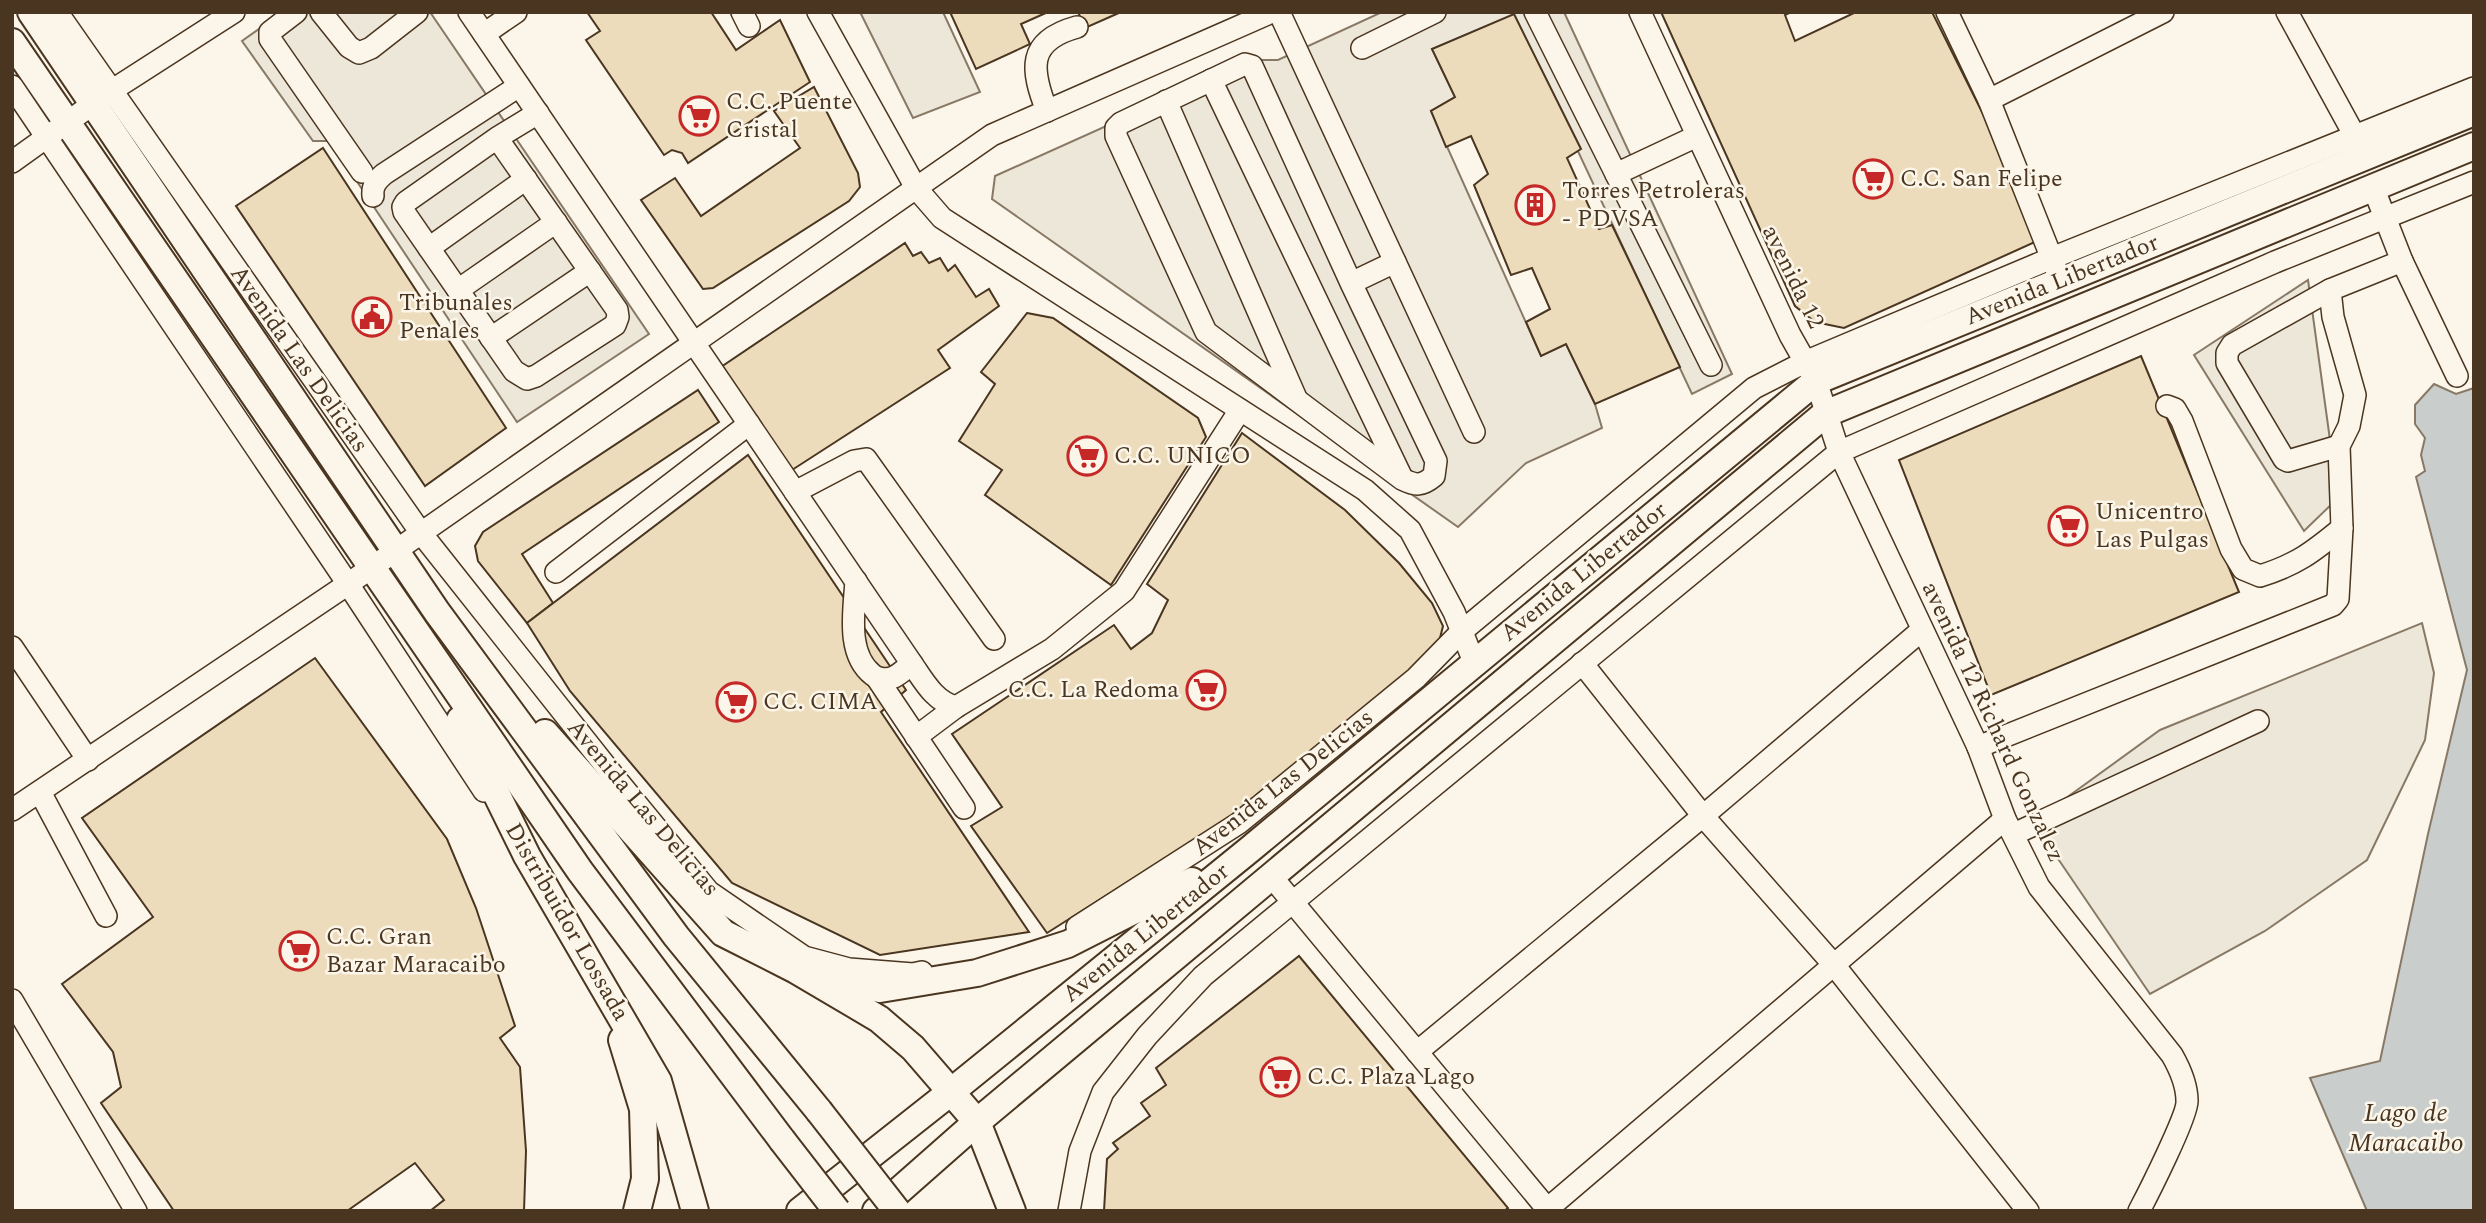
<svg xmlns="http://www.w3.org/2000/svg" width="2486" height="1223" viewBox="0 0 2486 1223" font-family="Spectral,serif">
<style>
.parking{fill:#ede7d9;stroke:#887966;stroke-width:2}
.water{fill:#c9cecd;stroke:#887966;stroke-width:2}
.building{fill:#ecdcbc;stroke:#4a3520;stroke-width:2}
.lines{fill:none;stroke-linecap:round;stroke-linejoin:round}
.minor-casing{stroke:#4a3520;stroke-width:24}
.major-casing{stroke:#4a3520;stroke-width:30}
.minor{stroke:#fbf6e9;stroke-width:21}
.major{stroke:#fbf6e9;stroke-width:26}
.major-bridge-casing{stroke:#4a3520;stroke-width:30;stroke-linecap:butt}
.major-bridge{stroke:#fbf6e9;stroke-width:26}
.labels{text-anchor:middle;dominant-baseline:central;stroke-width:5;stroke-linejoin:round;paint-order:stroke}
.poi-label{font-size:24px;fill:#4a3520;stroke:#fbf6e9;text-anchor:start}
.street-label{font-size:24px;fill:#4a3520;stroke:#fbf6e9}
.water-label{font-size:26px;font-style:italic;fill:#4a3520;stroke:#fbf6e9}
</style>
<rect width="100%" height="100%" fill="#fbf6e9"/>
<!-- parking -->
<g class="parking">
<path d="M283,12H430L649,334L517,422L330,141H313L242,41Z"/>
<path d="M860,12H943L980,92L913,118Z"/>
<path d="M1382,12H1564L1732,374L1692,394L1514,15L1432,49L1455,97L1431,111L1541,356L1566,344L1595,404L1602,428L1526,463L1458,527L992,199L995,176L1253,60H1278Z"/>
<path d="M2308,280L2338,498L2304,531L2194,355Z"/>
<path d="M2422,623L2434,673L2425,740L2367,860L2265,931L2150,994L2033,822L2160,730Z"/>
</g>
<!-- water -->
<path class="water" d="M2434,384L2456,394L2474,388V1211H2367L2310,1078L2380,1061L2428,834L2467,670L2416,477L2425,471L2421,455L2425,438L2415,424V405Z"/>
<!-- building -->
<g class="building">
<path d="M587,12H711L736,50L780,20L810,82L688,163L682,153L672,150L664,155L586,40L600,31Z"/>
<path d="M950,12H1048L1021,24L1030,44L976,69Z"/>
<path d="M1078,12H1121L1085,28Z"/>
<path d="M1661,12H1791L1785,15L1795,41L1856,12H1932L1984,116L2035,242L1844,328L1815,322L1795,306Z"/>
<path d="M1514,14L1581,149L1567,158L1599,229L1612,225L1680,367L1595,404L1566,344L1541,356L1526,322L1550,309L1532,268L1511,275L1474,185L1488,174L1471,136L1446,147L1431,111L1455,97L1432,49Z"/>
<path d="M814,87L858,173L860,187L849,201L713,288L703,289L641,200L675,178L701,216L800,148L774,111Z"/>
<path d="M323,148L506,428L425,486L236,206Z"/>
<path d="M905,243L913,256L921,252L929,263L940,258L948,271L955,265L976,297L989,289L999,306L938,350L950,368L792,470L721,367Z"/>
<path d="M1027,313L1053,318L1198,418L1206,437L1111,585L985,495L1002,470L959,441L995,384L981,372Z"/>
<path d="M2141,356L2239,592L1991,695L1899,460Z"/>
<path d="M698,390L719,422L522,554L553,603L527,623L478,561L475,546L483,532Z"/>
<path d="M1242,433L1345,510L1399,563L1432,603L1443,626L1436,654L1359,721L1227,819L1047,933L971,826L1002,807L952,734L1114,625L1131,649L1152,633L1168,600L1147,584Z"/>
<path d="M748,455L906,690L881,712L1029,932L880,955L732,883L570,691L527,623Z"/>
<path d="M315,658L447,839L476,908L515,1026L500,1038L520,1067L526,1151L524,1211H430L444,1200L415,1163L347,1211H174L101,1103L121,1087L113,1052L62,984L153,917L82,818Z"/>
<path d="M1299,956L1508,1208L1504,1211H1104L1107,1159L1118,1149L1113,1143L1150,1116L1141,1103L1166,1085L1156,1068Z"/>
</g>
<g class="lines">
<!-- minor casing -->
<g class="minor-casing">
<g id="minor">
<path d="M57,12L421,533L612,774L709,892L804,957L849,969L913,974L922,972"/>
<path d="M296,12L270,32V39L362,172"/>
<path d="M321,12L349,47L359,53L371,48L417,12"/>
<path d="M469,12L912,664C924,681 934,701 956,707"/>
<path d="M742,12L749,26"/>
<path d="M818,12L916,188L942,218L1365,490L1410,530L1454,612L1474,662"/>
<path d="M1279,12L1474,432"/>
<path d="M1535,12L1616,174L1697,136"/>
<path d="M1640,12L1790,335L1816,381L1839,452L1978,747L2005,819L2039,887L2172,1055C2180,1069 2187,1084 2187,1101C2188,1115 2148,1194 2139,1211"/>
<path d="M1947,12L1989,100L2056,269"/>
<path d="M2287,12L2362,149"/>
<path d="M484,34L516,12"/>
<path d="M1362,48L1435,12"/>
<path d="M1211,80L1401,476"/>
<path d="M12,86L348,584L484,791"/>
<path d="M1989,100L2163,12"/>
<path d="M1166,101L1296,398"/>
<path d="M1047,111C1031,70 1026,41 1077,27"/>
<path d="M497,138L617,310L618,317L615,325L536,376L527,379L514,371L404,212L403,207L406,202L497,138L538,113"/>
<path d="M12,162L111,91L234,12"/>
<path d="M1616,174L1711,365"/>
<path d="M373,196C372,186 376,181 384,174L519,86"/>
<path d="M429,248L526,179"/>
<path d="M2402,261L2457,376"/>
<path d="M1351,283L1436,461L1434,476C1422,486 1416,486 1402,479L1206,332L1116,136V128L1121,123L1245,64L1252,66L1351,283L1395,262"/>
<path d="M458,290L556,222"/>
<path d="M2330,290L2232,345L2227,353V363L2284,459L2288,461L2339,446"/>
<path d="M491,338L590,271"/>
<path d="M2167,406L2175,409L2182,421L2231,549L2243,569L2260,576C2296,565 2313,552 2342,528"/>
<path d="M795,492L854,461L866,459L994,639"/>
<path d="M556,572L749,424"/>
<path d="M856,581C854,611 846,654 873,675C878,679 888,680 894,677C900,674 906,668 912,664"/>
<path d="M12,647L88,760"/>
<path d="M1582,663L1703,816L1834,965L2028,1211"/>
<path d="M877,678L964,808"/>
<path d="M916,737L956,707L1052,649L1124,591L1240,410"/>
<path d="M1978,747L2333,605L2338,599L2342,528L2339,446L2349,426L2355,395L2333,317L2330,290L2402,261L2373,187"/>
<path d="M40,792L106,916"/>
<path d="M12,810L348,584L992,135L1272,12"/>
<path d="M2014,834L2258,721"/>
<path d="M1271,876L1549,1211"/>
<path d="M1077,927L1239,823L1416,678L1461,632L1754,388L1805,362L2052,258L2474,88"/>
<path d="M12,1000L136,1211"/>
<path d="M1417,1052L1703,816L1922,630"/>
<path d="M1069,1211L1080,1151L1103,1092L1147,1036L1203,976L1839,452L2275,262L2474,182"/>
<path d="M1545,1211L2005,819"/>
</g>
</g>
<!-- major casing -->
<g class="major-casing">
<g id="major">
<path d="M31,12L437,612L676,936L819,1111"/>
<path d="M12,42L580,871L782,1140"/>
<path d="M460,720L527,856L658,1081L695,1211"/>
<path d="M545,733L723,933L796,970L879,1019L913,1048L977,1122L1012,1211"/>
<path d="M816,975L880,989L977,973L1068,944L1192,881"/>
<path d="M622,1040L643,1109L645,1179L637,1211"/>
<path d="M800,1211L952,1091L1249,850L1816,381L2474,112"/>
<path d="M876,1211L977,1122L1825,414L2474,146"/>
</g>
</g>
<!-- minor -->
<use href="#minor" class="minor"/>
<!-- major -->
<use href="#major" class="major"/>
<!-- major-bridge casing -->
<g class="major-bridge-casing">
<g id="major-bridge">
<path d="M819,1111L897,1211"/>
<path d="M782,1140L837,1211"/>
</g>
</g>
<!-- major-bridge -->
<use href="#major-bridge" class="major-bridge"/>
</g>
<!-- icons -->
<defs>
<g id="supermarket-ring" transform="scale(2.0125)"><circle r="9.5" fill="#fbf6e9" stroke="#c62828" stroke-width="1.5"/><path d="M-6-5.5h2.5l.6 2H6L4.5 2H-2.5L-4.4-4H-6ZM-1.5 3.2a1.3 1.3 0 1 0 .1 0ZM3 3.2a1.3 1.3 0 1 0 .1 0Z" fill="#c62828"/></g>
<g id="building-ring" transform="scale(2.0125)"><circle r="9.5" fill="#fbf6e9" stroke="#c62828" stroke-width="1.5"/><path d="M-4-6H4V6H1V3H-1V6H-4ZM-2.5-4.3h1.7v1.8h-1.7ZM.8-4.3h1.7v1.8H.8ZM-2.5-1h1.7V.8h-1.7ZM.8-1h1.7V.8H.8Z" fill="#c62828"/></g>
<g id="civic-ring" transform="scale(2.0125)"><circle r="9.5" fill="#fbf6e9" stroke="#c62828" stroke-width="1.5"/><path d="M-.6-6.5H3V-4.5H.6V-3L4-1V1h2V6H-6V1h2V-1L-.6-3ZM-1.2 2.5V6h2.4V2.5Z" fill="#c62828"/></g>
</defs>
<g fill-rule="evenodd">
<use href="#supermarket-ring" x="699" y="116"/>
<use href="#supermarket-ring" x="1873" y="179"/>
<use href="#building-ring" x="1535" y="205"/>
<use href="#civic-ring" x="372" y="317"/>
<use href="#supermarket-ring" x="1087" y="456"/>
<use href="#supermarket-ring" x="2068" y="526"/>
<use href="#supermarket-ring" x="1206" y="690"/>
<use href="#supermarket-ring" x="736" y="702"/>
<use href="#supermarket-ring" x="299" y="951"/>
<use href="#supermarket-ring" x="1280" y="1077"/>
</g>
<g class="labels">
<!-- poi labels -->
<g class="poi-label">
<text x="726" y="102">C.C. Puente<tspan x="726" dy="28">Cristal</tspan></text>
<text x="1900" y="179">C.C. San Felipe</text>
<text x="1562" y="191">Torres Petroleras<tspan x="1562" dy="28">- PDVSA</tspan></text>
<text x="399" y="303">Tribunales<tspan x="399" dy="28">Penales</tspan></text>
<text x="1114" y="456">C.C. UNICO</text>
<text x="2095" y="512">Unicentro<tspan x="2095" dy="28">Las Pulgas</tspan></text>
<text x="1179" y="690" text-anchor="end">C.C. La Redoma</text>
<text x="763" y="702">CC. CIMA</text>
<text x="326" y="937">C.C. Gran<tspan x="326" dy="28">Bazar Maracaibo</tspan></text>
<text x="1307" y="1077">C.C. Plaza Lago</text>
</g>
<!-- street labels -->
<g class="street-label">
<text transform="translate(1793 277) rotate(64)">avenida 12</text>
<text transform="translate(2062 280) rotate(-22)">Avenida Libertador</text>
<text transform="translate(299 359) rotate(55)">Avenida Las Delicias</text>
<text transform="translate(1584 572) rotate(-39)">Avenida Libertador</text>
<text transform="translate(1993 722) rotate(65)">avenida 12 Richard Gonzalez</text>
<text transform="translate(1283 783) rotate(-38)">Avenida Las Delicias</text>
<text transform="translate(643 808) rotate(50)">Avenida Las Delicias</text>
<text transform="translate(567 922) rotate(60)">Distribuidor Lossada</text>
<text transform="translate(1146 933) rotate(-39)">Avenida Libertador</text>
</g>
<!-- water labels -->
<g class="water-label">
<text x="2406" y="1113">Lago de<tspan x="2406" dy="30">Maracaibo</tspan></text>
</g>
</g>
<!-- border -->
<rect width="2486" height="1223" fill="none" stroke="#4a3520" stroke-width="28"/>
</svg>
